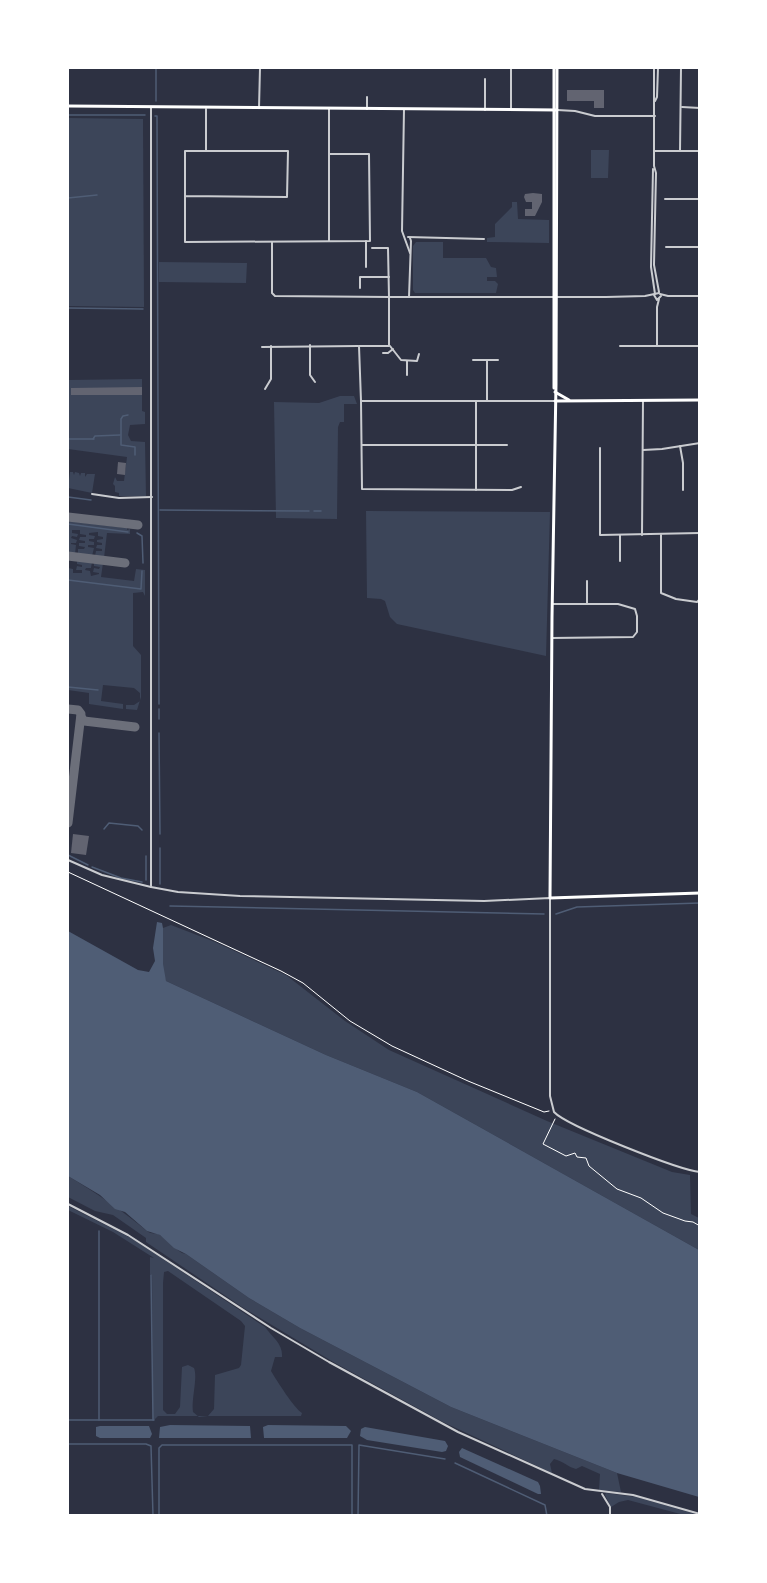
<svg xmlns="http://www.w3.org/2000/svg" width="767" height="1583" viewBox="0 0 767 1583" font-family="'Roboto Condensed',sans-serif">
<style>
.green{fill:#3c4559;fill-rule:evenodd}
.water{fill:#4f5d75}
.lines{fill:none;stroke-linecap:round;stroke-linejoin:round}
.stream{stroke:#4f5d75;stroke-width:1.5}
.taxiway{stroke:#6c6f7a;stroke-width:9}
.building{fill:#626471}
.path{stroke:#fff;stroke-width:1}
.minor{stroke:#caccd0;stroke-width:2}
.tertiary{stroke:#caccd0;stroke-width:2}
.secondary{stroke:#fff;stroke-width:3}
</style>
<rect width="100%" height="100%" fill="#2d3142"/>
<!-- green -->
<g class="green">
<path d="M68,118L143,119L144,307L68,306Z"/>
<path d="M591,150H609L608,178H591Z"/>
<path d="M512,202H517L518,219L549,220V243L487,242V238L495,237V224L512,207Z"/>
<path d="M416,242H443V258H486L491,267L496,268L497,277H487V281H495L498,284L496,293H415L413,290V246Z"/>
<path d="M159,262L247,263L246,283L159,282Z"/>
<path d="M142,379V411L145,412V424L130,425L128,435L131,441L145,442L146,496H119V493L115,492V486L113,484L115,477L117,481H124L127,457L68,449V380Z"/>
<path d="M340,396H354L357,404H344V422H340L338,427L337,519L276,518L274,402L319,403Z"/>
<path d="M70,472H73L74,475L75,472L79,473L80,476L81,473H85V477L87,474H95L92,493L68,488Z"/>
<path d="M366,511L550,512L546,656L397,624L390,617L385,601L381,599L367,598Z"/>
<path d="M68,521L127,528V530L130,529V534L107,533L104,558L95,556L96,551H102V549L96,548L97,545H102V543L97,542V540L103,539V537L98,536V532L89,533V535L95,536L94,539H89V541L94,542V545H88V547L94,548L92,556L78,554V549H84L85,547L79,546V543H85V541L79,540L80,537H86V535L80,534V530H72V533L78,534L77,537L72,536L71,538L77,540L76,543H71V544L76,545L75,554L68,553Z"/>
<path d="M77,560L92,562L91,568H86L85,570L90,571L91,576L99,574V573L93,572L94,568L99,569L100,567L94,566V562L103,563L101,577L134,581L136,569L145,570V596L143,592L133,593V646L141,655V697L137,710L126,709V705H134L140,701V693L134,688L103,685L101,701L123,704V709L89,704V693L68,690V633L69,618H68V568L73,569V573H82V570H76L77,566L82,567V565L77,564Z"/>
<path d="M171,925L215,942L286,975L345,1021L389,1050L547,1121L672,1172L690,1175L691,1214L699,1218V1250L417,1092L326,1055L166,981C160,966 162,943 163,928Z"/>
<path d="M68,1176C98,1194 121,1210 147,1231C152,1235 156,1232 160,1235C168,1240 174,1248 182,1253L186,1254L249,1298L300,1328L451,1407L617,1473L621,1492L599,1490L600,1474L582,1466L576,1469C568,1467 563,1461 554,1459L550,1464L552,1473L443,1422L335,1363L242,1307L146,1242V1238L113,1215L95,1211L68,1197Z"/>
<path d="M68,1206L133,1239L265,1327C273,1338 283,1344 282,1357H275L271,1371C277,1381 294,1408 302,1413L301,1416H158L153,1421L152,1275L150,1274V1257L154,1258L113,1232L68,1210ZM168,1271L241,1321L245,1326L241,1365L239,1368L215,1375L214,1409L208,1416L199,1417L193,1412C191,1399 198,1378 194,1368L188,1365L182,1367L180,1407L175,1414H167L163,1410V1283L164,1272Z"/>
<path d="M606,1493L636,1497L699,1515H684L628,1500L619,1502L611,1507L605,1495Z"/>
</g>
<!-- water -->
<g class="water">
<path d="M157,922L162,923L163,928V964L166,981L326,1055L417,1092L699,1250V1497L617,1473L451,1407L300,1328L249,1298L186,1254L174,1248L160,1235L147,1231L125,1212L115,1209L100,1195L68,1176V931L138,970L149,972L155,961L153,948Z"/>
<path d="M170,1425L250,1426L251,1438H159L160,1427Z"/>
<path d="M268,1425L346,1426L351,1431L347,1438H264L263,1427Z"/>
<path d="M100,1426H149L152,1434L150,1438H100L96,1436V1427Z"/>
<path d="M365,1427L445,1441L448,1446L446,1451L442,1452L367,1440L360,1436L361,1429Z"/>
<path d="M462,1448L538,1482L540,1486L541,1494H538L460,1457L459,1452Z"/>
</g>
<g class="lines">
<!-- stream -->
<g class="stream">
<path d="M156,101V68"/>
<path d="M68,115H145"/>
<path d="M155,116H157L159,704"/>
<path d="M68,198L97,195"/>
<path d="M68,308L143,309"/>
<path d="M128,415L123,416L121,419V445L135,447V455"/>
<path d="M68,439H94"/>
<path d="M93,439L95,436L120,435"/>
<path d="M68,497L91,500"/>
<path d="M160,510L309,511"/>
<path d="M314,511H321"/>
<path d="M68,524L128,532"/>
<path d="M137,533L142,536L143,563"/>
<path d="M68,580L141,589L142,571"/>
<path d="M68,687L98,690"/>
<path d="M159,709V719"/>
<path d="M159,733L160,834"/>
<path d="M104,829L109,823L138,826L142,830"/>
<path d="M68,855L88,865"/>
<path d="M92,867L121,878L142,882"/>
<path d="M146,880V856"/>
<path d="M160,884V848"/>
<path d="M170,906L544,914"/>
<path d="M556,914L577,907L700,903"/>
<path d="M151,1275L153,1420"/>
<path d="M68,1420H154"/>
<path d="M99,1420V1231"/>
<path d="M68,1444H146L151,1446L153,1516"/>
<path d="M455,1463L545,1505L547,1516"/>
<path d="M159,1516V1448L162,1445H352V1516"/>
<path d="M358,1516L359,1445L445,1459"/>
</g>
<!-- taxiway -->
<g class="taxiway">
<path d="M68,517L138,525"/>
<path d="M68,556L125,563"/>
<path d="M68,709L78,710L81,714L68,823"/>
<path d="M81,717L84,721L135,727"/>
</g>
</g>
<!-- building -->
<g class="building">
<path d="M567,90H604V108H594V101H567Z"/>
<path d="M533,193L542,194V202L535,216H525V209H532V202H526L524,197L525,194Z"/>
<path d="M142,387V395H71V388Z"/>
<path d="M118,462L126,463L125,475L117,474Z"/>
<path d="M73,834L89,836L86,855L71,853Z"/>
</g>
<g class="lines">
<!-- path -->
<g class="path">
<path d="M68,872L281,971L303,983L350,1021L392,1046L468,1081L544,1112L549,1111"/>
<path d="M555,1119L543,1144L566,1156L575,1153L577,1157L586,1158L589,1166L617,1189L641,1198L663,1213L685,1221L693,1222L700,1226"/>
</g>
<!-- minor -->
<g class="minor">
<path d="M185,68H187"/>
<path d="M215,68H217"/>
<path d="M511,68V110"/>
<path d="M485,79V110"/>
<path d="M682,107L700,108"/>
<path d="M367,109V97"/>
<path d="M404,109L402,231L410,253"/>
<path d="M206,151V109"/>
<path d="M654,151H700"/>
<path d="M680,151L681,68"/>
<path d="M185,196L287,197L288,151H185V242L370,241L369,154H330"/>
<path d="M665,199H700"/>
<path d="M408,237L484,239"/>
<path d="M329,241V109"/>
<path d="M366,241V267"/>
<path d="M272,242V293L275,296L389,297L388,248H372"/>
<path d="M666,247H700"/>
<path d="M360,288V277H389"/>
<path d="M409,297L411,241L410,238"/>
<path d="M310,345V375L315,382"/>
<path d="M390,346L401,360L417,361L419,354"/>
<path d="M620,346H700"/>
<path d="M657,346V307L659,299"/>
<path d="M262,347L358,346"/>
<path d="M383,353H388L393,349"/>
<path d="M473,360H498"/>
<path d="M487,360V401"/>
<path d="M407,375V361"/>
<path d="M265,389L271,379V346"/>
<path d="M361,401L362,489L512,490L521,487"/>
<path d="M476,401V490"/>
<path d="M362,445H507"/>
<path d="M680,446L683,463V490"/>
<path d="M600,448V535L700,533"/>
<path d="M643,450L662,449L700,443"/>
<path d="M92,494L119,498L152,497"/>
<path d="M642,535L643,400"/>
<path d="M661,535V593L676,599L697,602L700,599"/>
<path d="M620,561V535"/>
<path d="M587,581V604"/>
<path d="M552,604H618L635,609L637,616V632L633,637L552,638"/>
<path d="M68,860L102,875L151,887"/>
<path d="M68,1204L128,1235L271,1328L329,1362L458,1432L585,1489L633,1495L700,1514"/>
<path d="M602,1494L610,1507V1516"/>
</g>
<!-- tertiary -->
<g class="tertiary">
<path d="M654,68V166L656,173L654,265L659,292"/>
<path d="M655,101L657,97L658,68"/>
<path d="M151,107V887L178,892L240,896L484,901L550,898V1096L554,1112C567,1126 679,1170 700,1172"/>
<path d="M259,108L260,68"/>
<path d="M557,110L575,111L595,116H655"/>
<path d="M653,169L651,267L655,294"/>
<path d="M660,294L668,296H700"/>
<path d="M654,295L657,300L661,296"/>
<path d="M555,401H361L359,346H389V297H606L645,296L659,293"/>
</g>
<!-- secondary -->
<g class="secondary">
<path d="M554,68V388"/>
<path d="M557,68L556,384L552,617L550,898L700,893"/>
<path d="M68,106L557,110"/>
<path d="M555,392L569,400"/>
<path d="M555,401L700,400"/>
</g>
</g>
<!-- border -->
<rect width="767" height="1583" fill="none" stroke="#ffffff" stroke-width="138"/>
</svg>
